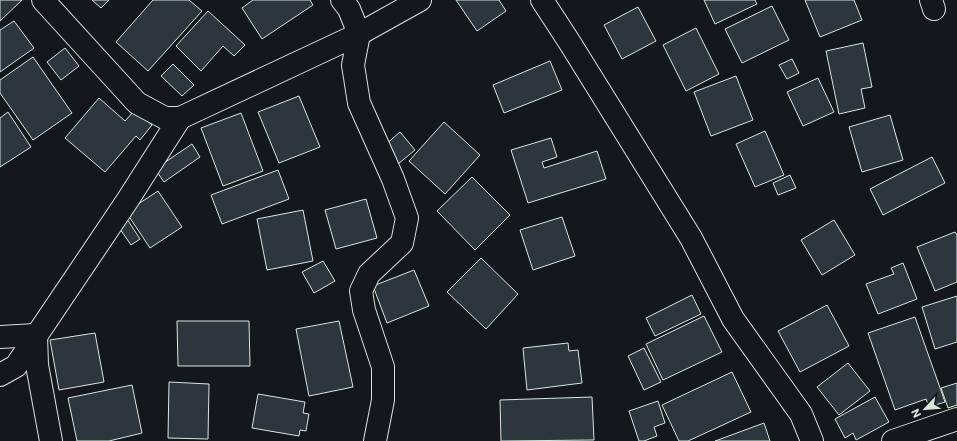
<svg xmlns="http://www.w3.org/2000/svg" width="957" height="441" viewBox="0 0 957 441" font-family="Commissioner,sans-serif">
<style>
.building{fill:#2c363c;stroke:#d8e6dc}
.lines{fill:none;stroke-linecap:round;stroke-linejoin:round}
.street-casing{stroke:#d8e6dc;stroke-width:24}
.street{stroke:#14181c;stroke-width:22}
</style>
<rect width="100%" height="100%" fill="#14181c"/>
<!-- building -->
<g class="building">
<path d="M0,0H22L0,21Z"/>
<path d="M92,0H109L101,8Z"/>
<path d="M153,0H189L202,11L148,71L116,42Z"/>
<path d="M253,0H310L313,5L262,39L242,8Z"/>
<path d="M456,0H499L506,11L477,31Z"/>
<path d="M704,0H755L757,4L715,24Z"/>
<path d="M805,0H854L862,20L820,37Z"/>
<path d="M772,6L789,40L742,63L725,29Z"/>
<path d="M638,7L656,41L622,59L604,25Z"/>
<path d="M208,11L245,45L234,56L223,46L201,71L176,46Z"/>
<path d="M14,21L34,48L0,72V30Z"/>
<path d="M696,28L719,74L686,91L663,45Z"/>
<path d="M863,43L872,87L861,89L865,108L839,114L826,51Z"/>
<path d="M65,48L79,66L61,80L47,62Z"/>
<path d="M33,57L72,113L33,140L0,93V80Z"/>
<path d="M792,59L799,73L787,79L779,65Z"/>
<path d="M550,61L562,90L504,113L493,85Z"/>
<path d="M173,64L194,85L182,96L161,76Z"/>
<path d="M736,76L753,120L711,136L694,92Z"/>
<path d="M818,78L834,112L803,126L787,92Z"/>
<path d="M299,96L320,147L279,163L258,112Z"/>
<path d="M99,98L125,121L135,110L152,125L140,140L136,136L105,172L65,138Z"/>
<path d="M8,112L31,147L0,167V118Z"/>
<path d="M241,113L263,171L223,186L201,128Z"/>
<path d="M890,115L903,160L862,172L849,127Z"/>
<path d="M444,122L480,155L445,194L409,161Z"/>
<path d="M765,131L784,175L755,187L736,144Z"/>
<path d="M400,132L415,150L398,164L384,146Z"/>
<path d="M551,138L557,157L542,162L544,168L597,151L606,179L528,203L511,150Z"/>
<path d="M192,144L200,157L164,182L155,169Z"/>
<path d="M932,157L945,183L883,215L870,189Z"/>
<path d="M278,170L289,199L222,224L211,195Z"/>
<path d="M790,175L796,188L778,195L773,183Z"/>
<path d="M472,177L510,215L475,250L437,211Z"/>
<path d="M158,191L182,227L150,248L126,212Z"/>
<path d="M366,199L377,238L336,249L325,210Z"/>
<path d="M303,210L313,261L267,270L257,219Z"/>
<path d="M562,217L575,256L533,270L520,230Z"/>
<path d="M127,219L140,239L131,245L118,226Z"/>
<path d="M834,220L855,255L822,275L801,240Z"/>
<path d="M955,232L957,235V282L935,291L917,247Z"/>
<path d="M481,258L518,294L486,329L447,292Z"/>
<path d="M323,261L335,281L314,293L302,272Z"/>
<path d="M903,263L917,299L878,314L866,284L894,274L891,268Z"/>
<path d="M414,270L429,306L387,323L373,286Z"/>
<path d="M692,295L701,314L655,336L646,318Z"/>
<path d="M957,296V342L935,349L922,307Z"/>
<path d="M827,305L849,346L800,372L778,331Z"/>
<path d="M704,316L722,352L663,380L646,344Z"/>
<path d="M915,317L945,402L929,407L926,399L895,410L868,333Z"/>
<path d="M177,321H249L250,366H178Z"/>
<path d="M339,321L353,387L309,396L296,329Z"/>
<path d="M95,333L104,382L59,390L50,340Z"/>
<path d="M568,343L569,351L578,350L582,383L527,390L523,348Z"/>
<path d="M644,348L661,382L644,390L628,356Z"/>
<path d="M848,363L870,391L839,415L817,387Z"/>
<path d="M732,372L751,412L688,441H679L662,405Z"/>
<path d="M169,382L209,384L208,439L168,438Z"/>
<path d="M957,383V405L948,408L941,388Z"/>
<path d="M132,385L142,433L109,441H77L68,398Z"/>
<path d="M258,394L305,402L303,413L309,414L306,431L300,430L299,436L252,428Z"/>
<path d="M592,397L594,440L501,441L500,400Z"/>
<path d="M875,397L889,422L856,440L853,433L845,438L835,419Z"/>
<path d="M658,401L665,423L654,427L657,436L644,441H639L629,411Z"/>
<path d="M764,423L770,441H715Z"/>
</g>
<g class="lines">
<!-- street casing -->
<g class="street-casing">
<g id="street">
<path d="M43,0L137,103L165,118H180L359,34L420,0"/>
<path d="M342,0L349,9L359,34L353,65L359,103L393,179L407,218L402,243L369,274L361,291L364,310L383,367V400L375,441"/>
<path d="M542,0L570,43L691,238L733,319L801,414L812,441"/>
<path d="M931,0L934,9"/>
<path d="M0,337L36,335L37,365L51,441"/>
<path d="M0,375L16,366L127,201L180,118"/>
<path d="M893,441L957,419"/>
</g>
</g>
<!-- street -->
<use href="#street" class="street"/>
</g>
<!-- north arrow -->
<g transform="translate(925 409) rotate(244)" stroke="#14181c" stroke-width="3" paint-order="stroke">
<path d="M0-3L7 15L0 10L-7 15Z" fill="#d8e6dc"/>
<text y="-6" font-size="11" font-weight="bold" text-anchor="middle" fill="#d8e6dc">N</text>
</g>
</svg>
